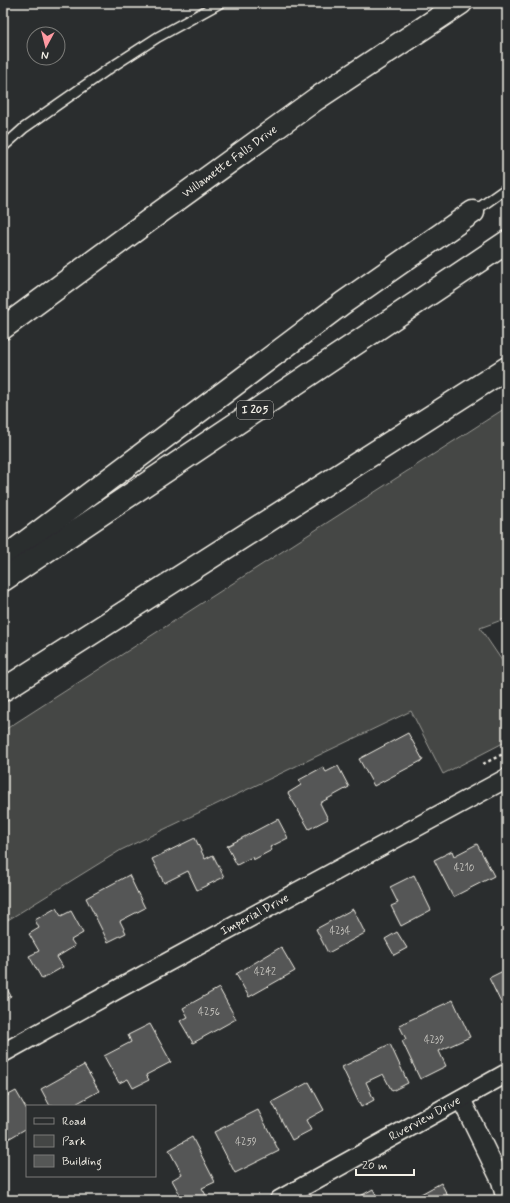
<svg xmlns="http://www.w3.org/2000/svg" width="510" height="1203" viewBox="0 0 510 1203" font-family="Mynerve,sans-serif">
<style>
.green{fill:#444645;stroke:#9c9c96}
.building{fill:#555756;stroke:#f4f1e8}
.lines{fill:none;stroke-linecap:round;stroke-linejoin:round}
.lane-casing{stroke:#f4f1e8;stroke-width:12}
.street-casing{stroke:#f4f1e8;stroke-width:21}
.secondary-casing{stroke:#f4f1e8;stroke-width:25}
.highway-casing{stroke:#f4f1e8;stroke-width:25}
.path{stroke:#f4f1e8;stroke-width:2.5;stroke-dasharray:3 3;stroke-linecap:butt}
.lane{stroke:#2a2d2e;stroke-width:9}
.street{stroke:#2a2d2e;stroke-width:18}
.secondary{stroke:#2a2d2e;stroke-width:22}
.highway{stroke:#2a2d2e;stroke-width:22}
.labels{text-anchor:middle;dominant-baseline:central;stroke-width:4;stroke-linejoin:round;paint-order:stroke}
.number-label{font-size:10px;fill:#cccac4}
.shield{fill:#2a2d2e;stroke:#b7b6b0;stroke-width:1}
.shield-label{font-size:11px;font-weight:bold;fill:#f4f1e8}
.street-label{font-size:12px;fill:#f4f1e8;stroke:#2a2d2e}
</style>
<rect width="100%" height="100%" fill="#2a2d2e"/>
<filter id="ink" filterUnits="userSpaceOnUse"><feTurbulence type="fractalNoise" baseFrequency=".025" numOctaves="2"/><feDisplacementMap in="SourceGraphic" scale="8" xChannelSelector="R" yChannelSelector="G"/><feConvolveMatrix kernelMatrix="1 2 1 2 8 2 1 2 1" color-interpolation-filters="sRGB"/></filter>
<g filter="url(#ink)">
<!-- green -->
<path class="green" d="M507,407V618L480,628L507,668V741L443,774L411,711L121,850L3,923V731Z"/>
<!-- building -->
<g class="building">
<path d="M408,733L423,760L374,786L359,759Z"/>
<path d="M338,766L349,787L320,803L328,819L309,829L288,793L301,785L299,780L323,767L326,772Z"/>
<path d="M278,819L288,838L270,847L272,850L253,860L252,857L237,865L227,846Z"/>
<path d="M195,838L205,859L213,855L224,877L197,890L188,871L164,883L152,859Z"/>
<path d="M477,844L494,876L453,897L434,860L452,851L454,856Z"/>
<path d="M129,875L145,908L120,921L126,933L108,942L86,898Z"/>
<path d="M414,875L431,910L401,926L391,906L398,903L390,887Z"/>
<path d="M56,908L61,916L71,911L83,933L71,940L75,946L57,957L63,967L42,979L29,956L39,951L29,934L39,928L35,920Z"/>
<path d="M353,909L365,933L328,953L316,929Z"/>
<path d="M397,932L407,948L394,955L385,939Z"/>
<path d="M281,947L295,971L249,997L236,974Z"/>
<path d="M507,969V1015L489,978Z"/>
<path d="M3,982L11,996L3,1001Z"/>
<path d="M219,988L236,1019L193,1043L180,1021L188,1017L183,1008Z"/>
<path d="M453,1000L470,1037L439,1051L446,1066L420,1079L402,1041L406,1039L399,1025Z"/>
<path d="M150,1024L171,1062L146,1075L149,1080L133,1088L128,1079L119,1083L104,1056L131,1042L128,1035Z"/>
<path d="M390,1044L408,1083L392,1091L383,1074L366,1082L374,1100L361,1107L342,1067Z"/>
<path d="M84,1065L99,1091L72,1106H50L41,1089Z"/>
<path d="M309,1082L324,1110L306,1120L311,1130L292,1140L272,1102Z"/>
<path d="M16,1091L27,1110V1128L3,1142V1098Z"/>
<path d="M258,1110L279,1151L235,1173L214,1132Z"/>
<path d="M192,1137L215,1182L202,1188L207,1197L201,1200H183L172,1180L182,1174L169,1150Z"/>
<path d="M441,1183L450,1200H410Z"/>
<path d="M373,1189L379,1200H356L355,1199Z"/>
</g>
<g class="lines">
<!-- lane casing -->
<g class="lane-casing">
<g id="lane">
<path d="M3,147L24,128L110,68L158,37L220,3"/>
<path d="M473,212L507,188"/>
</g>
</g>
<!-- street casing -->
<g class="street-casing">
<g id="street">
<path d="M3,1053L118,989L507,778"/>
<path d="M461,1099L501,1181L506,1200"/>
<path d="M279,1200L507,1073"/>
</g>
</g>
<!-- secondary casing -->
<g class="secondary-casing">
<path id="secondary" d="M3,328L159,213L316,99L461,3"/>
</g>
<!-- highway casing -->
<g class="highway-casing">
<g id="highway">
<path d="M3,559L343,303L473,212"/>
<path d="M3,580L507,242"/>
<path d="M3,690L507,368"/>
</g>
</g>
<!-- path -->
<path class="path" d="M483,764L507,752"/>
<!-- lane -->
<use href="#lane" class="lane"/>
<!-- street -->
<use href="#street" class="street"/>
<!-- secondary -->
<use href="#secondary" class="secondary"/>
<!-- highway -->
<use href="#highway" class="highway"/>
</g>
</g>
<g class="labels">
<!-- number labels -->
<g class="number-label">
<text x="464" y="868">4210</text>
<text x="340" y="931">4234</text>
<text x="265" y="972">4242</text>
<text x="209" y="1012">4256</text>
<text x="434" y="1040">4239</text>
<text x="246" y="1142">4259</text>
</g>
<!-- shield labels -->
<rect class="shield" x="237" y="401" width="36" height="18" rx="3"/>
<g class="shield-label">
<text x="255" y="410">I 205</text>
</g>
<!-- street labels -->
<g class="street-label">
<text transform="translate(230 162) rotate(-36)">Willamette Falls Drive</text>
<text transform="translate(255 915) rotate(-28)">Imperial Drive</text>
<text transform="translate(425 1119) rotate(-29)">Riverview Drive</text>
</g>
</g>
<!-- margin -->
<rect width="510" height="1203" fill="none" stroke="#2a2d2e" stroke-width="16"/>
<rect x="8" y="8" width="494" height="1187" fill="none" stroke="#f4f1e8" stroke-width="1.5" filter="url(#ink)"/>
<!-- legend -->
<rect x="26" y="1105" width="130" height="72" fill="#2a2d2e" stroke="#7b7b78"/>
<rect x="34" y="1118" width="20" height="6" fill="#2a2d2e" stroke="#7b7b78"/>
<text x="62" y="1125" font-size="12" fill="#f4f1e8">Road</text>
<rect x="34" y="1135" width="20" height="12" fill="#444645" stroke="#7b7b78"/>
<text x="62" y="1145" font-size="12" fill="#f4f1e8">Park</text>
<rect x="34" y="1155" width="20" height="12" fill="#555756" stroke="#7b7b78"/>
<text x="62" y="1165" font-size="12" fill="#f4f1e8">Building</text>
<!-- north arrow -->
<g transform="translate(46 46) rotate(187)"><circle r="19" fill="#2a2d2e" stroke="#7b7b78"/>
<path d="M0-3L7 15L0 10L-7 15Z" fill="#ff9aa2"/>
<text y="-6" font-size="11" font-weight="bold" text-anchor="middle" fill="#f4f1e8">N</text>
</g>
<!-- scale -->
<path d="M356 1169v6h58v-6" fill="none" stroke="#f4f1e8" stroke-width="2"/>
<text x="362" y="1169" font-size="12" fill="#f4f1e8" stroke="#2a2d2e" stroke-width="3" paint-order="stroke">20 m</text>
</svg>
